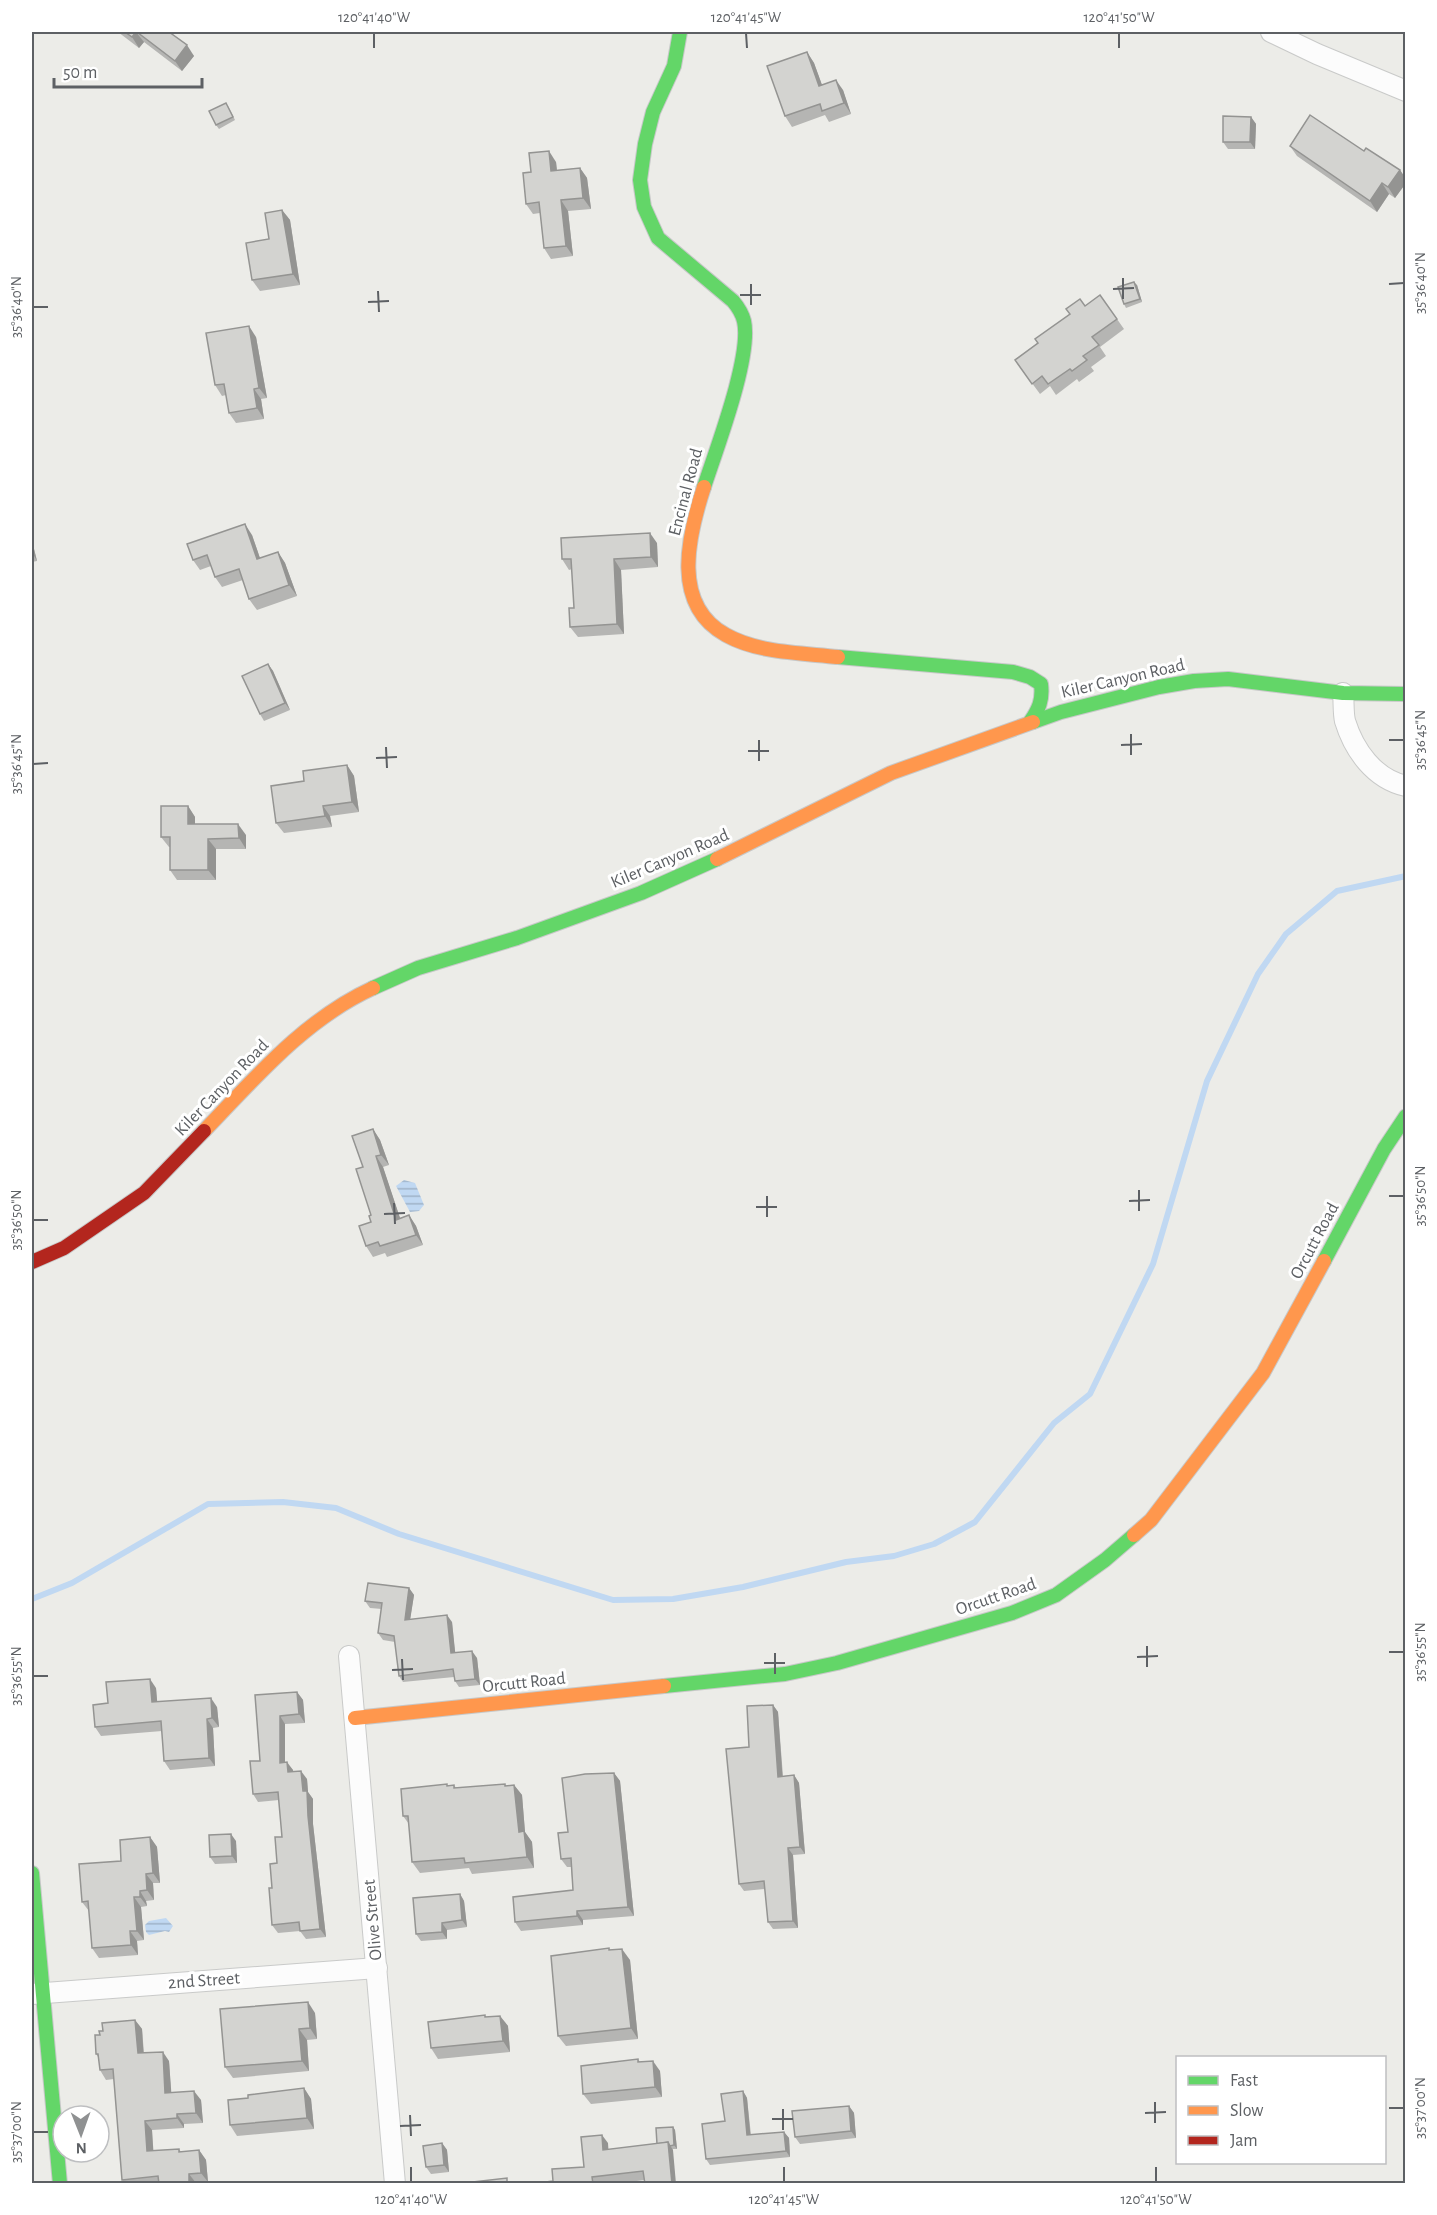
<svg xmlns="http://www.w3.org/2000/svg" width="1437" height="2215" viewBox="0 0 1437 2215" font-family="'Alegreya Sans',sans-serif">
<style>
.water{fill:url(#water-rules)}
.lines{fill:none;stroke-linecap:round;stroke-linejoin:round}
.stream{stroke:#c0d8f2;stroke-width:6}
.street-casing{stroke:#c9cac9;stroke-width:22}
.fast-casing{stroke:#c7c8c8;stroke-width:16}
.slow-casing{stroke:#c7c8c8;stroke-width:16}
.jam-casing{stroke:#c7c8c8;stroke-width:16}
.street{stroke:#fcfcfc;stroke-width:20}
.fast{stroke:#63d668;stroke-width:14}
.slow{stroke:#ff974d;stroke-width:14}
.jam{stroke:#b3261e;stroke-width:14}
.wall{fill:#b5b5b3}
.shaded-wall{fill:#949492}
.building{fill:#d3d3d0;stroke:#949492;stroke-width:1.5}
.ticks{fill:none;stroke:#5d6064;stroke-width:2}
.labels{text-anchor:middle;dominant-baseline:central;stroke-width:6;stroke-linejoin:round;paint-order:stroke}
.street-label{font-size:18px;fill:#5d6064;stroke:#fff}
.neatline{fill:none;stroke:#5d6064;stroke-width:2}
.ticks-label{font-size:15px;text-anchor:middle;fill:#5d6064}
</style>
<defs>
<pattern id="water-rules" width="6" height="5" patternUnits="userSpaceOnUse" patternTransform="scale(1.5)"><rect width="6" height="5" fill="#c0d8f2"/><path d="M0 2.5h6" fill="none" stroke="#9fb3c8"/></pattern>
</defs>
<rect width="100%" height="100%" fill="#ecece8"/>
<!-- water -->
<g class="water">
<path d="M404,1180L415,1183L424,1205L419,1211L410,1212L396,1186Z"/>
<path d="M166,1918L173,1926L169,1932L165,1931L149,1935L146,1932L145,1925L149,1921Z"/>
</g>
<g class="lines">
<!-- stream -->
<path class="stream" d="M32,1599L72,1583L208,1504L283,1502L336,1508L399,1534L613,1600L673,1599L743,1587L846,1562L894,1556L934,1544L975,1522L1054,1423L1090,1394L1153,1264L1207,1081L1258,974L1286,934L1337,891L1406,876"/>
<!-- street casing -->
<g class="street-casing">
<g id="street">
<path d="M1271,32L1317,54L1406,91"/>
<path d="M1343,693C1344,702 1343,712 1345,721C1354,750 1374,779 1406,786"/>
<path d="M349,1656L395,2184"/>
<path d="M32,1994L377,1968"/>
</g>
</g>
<!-- fast casing -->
<g class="fast-casing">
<g id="fast">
<path d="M680,32L674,66L653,112L645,144L640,180L644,207L658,238L733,301C738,307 742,313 744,321C752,356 716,450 704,487"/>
<path d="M838,657L1013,672L1030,677L1041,684C1043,700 1039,709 1030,722"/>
<path d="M1033,722L1061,712L1159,687L1194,681L1228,679L1343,693L1406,694"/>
<path d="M373,988L418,968L517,938L641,893L717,859"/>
<path d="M1324,1261L1384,1149L1406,1116"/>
<path d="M664,1686L785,1674L837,1663L1012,1613L1056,1595L1105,1560L1134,1535"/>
<path d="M32,1873L60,2184"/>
</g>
</g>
<!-- slow casing -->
<g class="slow-casing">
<g id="slow">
<path d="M704,487C688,536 671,605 726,635C758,653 802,653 838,657"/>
<path d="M717,859L891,773L1033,722"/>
<path d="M204,1131C255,1078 305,1019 373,988"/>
<path d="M1134,1535L1151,1520L1263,1373L1324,1261"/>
<path d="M355,1718L664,1686"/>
</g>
</g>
<!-- jam casing -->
<g class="jam-casing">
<path id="jam" d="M32,1262L64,1248L144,1193L204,1131"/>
</g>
<!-- street -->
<use href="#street" class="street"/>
<!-- fast -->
<use href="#fast" class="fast"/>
<!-- slow -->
<use href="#slow" class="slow"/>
<!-- jam -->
<use href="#jam" class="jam"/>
</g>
<!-- wall -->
<g class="wall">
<path d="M118,32H169L194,56L182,71L144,42L139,48Z"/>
<path d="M807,52L814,63L822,85L843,90L851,114L829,122L825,115L792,127L785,116Z"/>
<path d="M228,106L235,120L219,129L216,125Z"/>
<path d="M1251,117L1256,124L1255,149H1228L1223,142Z"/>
<path d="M1290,146L1364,151L1400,170L1406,179V183L1395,198L1389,194L1377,212L1297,156Z"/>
<path d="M556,162L557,170L580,168L587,178L591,209L568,211L573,256L551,259L544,248L540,213L533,214L526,204L531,172Z"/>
<path d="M282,210L290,220L300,285L260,291L252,280Z"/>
<path d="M1137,285L1142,302L1126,308L1124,304Z"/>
<path d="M1100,295L1124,329L1100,347L1106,356L1091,367L1094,371L1079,382L1077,379L1056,395L1050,386L1040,394L1015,360Z"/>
<path d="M256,337L267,398L261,399L264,419L236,423L229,413L226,395L222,396L215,385Z"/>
<path d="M252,535L260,558L278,552L285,563L297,596L257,610L249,599L243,580L222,587L215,577L211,566L200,570L193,560Z"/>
<path d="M32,541L37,561L32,562Z"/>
<path d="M657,543L658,567L621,570L624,634L578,637L570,627L574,608L572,569L569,570L562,559Z"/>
<path d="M268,664L273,671L290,710L264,721L260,714Z"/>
<path d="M347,765L354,776L359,812L330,816L332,827L284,833L276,823L304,781Z"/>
<path d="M188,806L195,817V824L246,835V849H216V880H177L170,870V847H169L161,837Z"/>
<path d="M373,1129L380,1140L389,1165L383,1167L400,1218L409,1215L416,1226L423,1245L387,1257L385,1253L373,1257L366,1246L371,1222V1215L363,1167Z"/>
<path d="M409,1588L414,1595L410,1619L452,1622L455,1653L477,1658L480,1685L459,1687L455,1681L454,1677L403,1682L399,1676L395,1642L383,1640L378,1633L382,1609L370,1608L365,1601Z"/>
<path d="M156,1688L157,1702L217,1707L219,1727L213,1728L215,1766L170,1770L164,1761L162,1731L101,1736L95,1727L108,1703Z"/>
<path d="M297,1692L303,1700L305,1723L285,1724V1762L293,1770V1772L307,1779L308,1792L313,1799V1824L326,1937L306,1939L300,1931L278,1933L272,1925V1888L282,1837L279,1800L258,1802L253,1794L260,1761L255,1695Z"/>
<path d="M773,1705L778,1712L783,1776L794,1775L799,1783L805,1854L793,1855L798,1928L773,1929L768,1922L765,1889L744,1891L739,1884L749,1747Z"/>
<path d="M614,1773L620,1781L634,1916L583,1920V1925L521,1931L515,1922L573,1890L571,1867H567L561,1859L568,1832Z"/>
<path d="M505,1784L506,1786L514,1785L522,1795L525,1832L532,1842L534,1868L472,1874L469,1868L420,1873L412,1862L409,1824L403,1816L448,1785H454L456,1788Z"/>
<path d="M150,1837L157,1847L160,1883H153L154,1900L146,1901L147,1906L141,1907L144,1940L137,1941L138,1955L99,1958L92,1948L89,1911L82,1902L121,1861Z"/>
<path d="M236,1841L237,1863L215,1864L210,1857Z"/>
<path d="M460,1894L464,1901L467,1927L447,1930V1939L421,1941L416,1934Z"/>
<path d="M609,1948L610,1950L630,1960L638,2039L566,2046L558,2036Z"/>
<path d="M315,2013L317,2039L307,2040L309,2071L233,2078L225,2067Z"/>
<path d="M500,2016L508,2026L510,2052L438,2059L431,2048L486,2017Z"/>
<path d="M135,2020L142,2029L144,2053L169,2061L171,2092L201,2100L203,2123L184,2124V2128L152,2130L153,2151L179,2149L181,2152L199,2150L206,2160L208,2182L196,2184H125L122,2180L114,2079L106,2080L100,2070L99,2058L96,2054L100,2035L103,2031Z"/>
<path d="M638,2059L640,2062L660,2071L662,2097L591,2104L583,2094Z"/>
<path d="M304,2088L311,2099L314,2129L237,2136L230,2125L248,2098Z"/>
<path d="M743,2091L747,2098L751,2135L784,2132L789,2138L790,2157L710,2165L706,2159L725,2121Z"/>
<path d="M849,2106L854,2113L856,2138L800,2144L795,2137Z"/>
<path d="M673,2127L675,2130L677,2149H672L673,2150L645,2180L612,2184H531L553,2181L584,2167L608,2143V2150L657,2144Z"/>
<path d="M442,2143L447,2150L449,2172L431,2174L426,2167Z"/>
</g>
<!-- shaded-wall -->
<g class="shaded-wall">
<path d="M136,32L144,42L139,48L132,37Z"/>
<path d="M187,45L194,56L182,71L175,61Z"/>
<path d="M807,52L814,63L826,96L819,86Z"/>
<path d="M836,80L843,90L851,114L844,103Z"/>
<path d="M1251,117L1256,124L1255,149L1250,142Z"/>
<path d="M549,151L556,162L558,182L551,171Z"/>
<path d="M580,168L587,178L591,209L583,198Z"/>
<path d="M1400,170L1406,179V183L1395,198L1388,187Z"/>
<path d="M1382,183L1389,194L1377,212L1370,201Z"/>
<path d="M561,200L568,211L573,256L566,246Z"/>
<path d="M282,210L290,220L300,285L293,274Z"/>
<path d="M1134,282L1137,285L1142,302L1140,299Z"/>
<path d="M249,326L256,337L267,398L259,388Z"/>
<path d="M254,389L261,399L264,419L257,408Z"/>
<path d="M245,524L252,535L264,570L257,559Z"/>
<path d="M650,533L657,543L658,567L651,557Z"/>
<path d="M32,541L37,561L33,554L32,550Z"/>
<path d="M278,552L285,563L297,596L289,585Z"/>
<path d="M614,559L621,570L624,634L617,624Z"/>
<path d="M268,664L273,671L290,710L285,703Z"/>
<path d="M347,765L354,776L359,812L352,802Z"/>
<path d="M188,806L195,817V835L188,824Z"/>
<path d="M323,806L330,816L332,827L325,816Z"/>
<path d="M238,824L246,835V849L239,838Z"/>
<path d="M208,839L216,849V880L208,870Z"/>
<path d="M373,1129L380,1140L389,1165L381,1155Z"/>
<path d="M376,1156L383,1167L404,1230L396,1220Z"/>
<path d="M409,1215L416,1226L423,1245L416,1235Z"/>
<path d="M409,1588L414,1595L409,1627L405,1620Z"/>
<path d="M447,1615L452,1622L456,1660L451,1653Z"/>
<path d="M472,1651L477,1658L480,1685L475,1679Z"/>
<path d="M150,1679L156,1688L158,1711L152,1702Z"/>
<path d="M297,1692L303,1700L305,1723L299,1714Z"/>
<path d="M211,1698L217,1707L219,1727L212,1718Z"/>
<path d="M773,1705L778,1712L783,1784L778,1777Z"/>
<path d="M280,1716L285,1724V1771L280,1763Z"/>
<path d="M207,1719L213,1728L215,1766L209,1758Z"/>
<path d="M287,1762L293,1770L294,1780L288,1772Z"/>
<path d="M301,1771L307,1779L308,1792L313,1799V1824L326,1937L320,1929Z"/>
<path d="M614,1773L620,1781L634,1916L628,1907Z"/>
<path d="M794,1775L799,1783L805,1854L800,1847Z"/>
<path d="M514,1785L522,1795L525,1832L532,1842L534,1868L527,1857L519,1832Z"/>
<path d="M231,1834L236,1841L237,1863L232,1856Z"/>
<path d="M150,1837L157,1847L160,1883L153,1873Z"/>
<path d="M788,1848L793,1855L798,1928L793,1921Z"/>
<path d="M146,1874L153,1883L154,1900L147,1890Z"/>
<path d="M140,1891L146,1901L147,1906L140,1897Z"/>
<path d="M460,1894L464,1901L467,1927L462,1920Z"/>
<path d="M134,1897L141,1907L144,1940L137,1931Z"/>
<path d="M577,1911L583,1920V1925L577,1916Z"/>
<path d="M442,1923L447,1930V1939L442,1932Z"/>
<path d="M130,1931L137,1941L138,1955L131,1945Z"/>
<path d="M622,1949L630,1960L638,2039L631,2028Z"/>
<path d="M308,2002L315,2013L317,2039L310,2028Z"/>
<path d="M500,2016L508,2026L510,2052L503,2041Z"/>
<path d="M135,2020L142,2029L144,2063L138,2053Z"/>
<path d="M299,2029L307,2040L309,2071L302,2061Z"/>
<path d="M163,2052L169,2061L172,2102L165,2093Z"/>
<path d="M653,2061L660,2071L662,2097L655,2087Z"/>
<path d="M304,2088L311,2099L314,2129L307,2118Z"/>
<path d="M194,2091L201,2100L203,2123L196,2113Z"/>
<path d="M743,2091L747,2098L751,2142L747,2135Z"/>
<path d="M849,2106L854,2113L856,2138L851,2131Z"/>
<path d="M177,2114L184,2124V2128L177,2118Z"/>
<path d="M145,2121L152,2130L154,2161L147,2151Z"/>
<path d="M673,2127L675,2130L677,2149L674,2145Z"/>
<path d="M784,2132L789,2138L790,2157L786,2151Z"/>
<path d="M602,2135L608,2143L609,2158L603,2150Z"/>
<path d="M668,2142L673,2150L676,2184H672Z"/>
<path d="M442,2143L447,2150L449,2172L444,2165Z"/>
<path d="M199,2150L206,2160L208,2182L201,2173Z"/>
<path d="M189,2174L196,2183V2184H189Z"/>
</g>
<!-- building -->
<g class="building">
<path d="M125,32H136L132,37Z"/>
<path d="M137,32H169L187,45L175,61Z"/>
<path d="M807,52L819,86L836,80L844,103L822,111L820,104L785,116L767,66Z"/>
<path d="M226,103L233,117L216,125L209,111Z"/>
<path d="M1310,115L1364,151L1366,148L1400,170L1388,187L1382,183L1370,201L1290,146Z"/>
<path d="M1223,116L1251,117L1250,142H1223Z"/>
<path d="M549,151L551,171L580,168L583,198L561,200L566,246L544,248L539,202L526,204L523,173L531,172L529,153Z"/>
<path d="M282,210L293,274L252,280L246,243L269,239L265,213Z"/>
<path d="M1134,282L1140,299L1124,304L1118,287Z"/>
<path d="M1100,295L1117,319L1092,337L1099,345L1083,356L1087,360L1072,371L1070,369L1048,384L1042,376L1032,384L1015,360L1038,343L1035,339L1070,314L1066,309L1080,299L1085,306Z"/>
<path d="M249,326L259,388L254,389L257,408L229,413L224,384L215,385L206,333Z"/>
<path d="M245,524L257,559L278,552L289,585L249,599L239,569L215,577L207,555L193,560L187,544Z"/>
<path d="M650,533L651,557L614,559L617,624L570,627L569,608H574L571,559H562L561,538Z"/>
<path d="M268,664L285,703L260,714L242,676Z"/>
<path d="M347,765L352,802L323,806L325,816L276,823L271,786L304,781L303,771Z"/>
<path d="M161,806H188V824H238L239,838L208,839V870H170V837H161Z"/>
<path d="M373,1129L381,1155L376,1156L396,1220L409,1215L416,1235L380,1246L378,1242L366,1246L359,1226L371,1222L369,1216L371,1215L356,1169L363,1167L352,1136Z"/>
<path d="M368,1583L409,1588L405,1620L447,1615L451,1653L472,1651L475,1679L455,1681L453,1669L399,1676L394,1636L378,1633L382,1603L365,1601Z"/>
<path d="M150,1679L152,1702L211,1698L212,1718L207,1719L209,1758L164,1761L161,1721L95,1727L93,1705L108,1703L106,1682Z"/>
<path d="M297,1692L299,1714L280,1716V1763L287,1762L288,1772L301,1771L303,1791H307L308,1816L320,1929L300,1931L299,1922L272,1925L269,1888H272L270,1864L277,1863L275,1837H282L278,1792L253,1794L250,1761H260L255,1695Z"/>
<path d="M773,1705L778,1777L794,1775L800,1847L788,1848L793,1921L768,1922L764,1881L739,1884L726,1749L749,1747L747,1706Z"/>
<path d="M614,1773L628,1907L577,1911V1916L515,1922L513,1897L573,1890L571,1858L561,1859L558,1833L568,1832L562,1778L585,1774Z"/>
<path d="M447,1784V1786L454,1785V1788L505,1784V1786L514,1785L519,1832L524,1831L527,1857L465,1863L464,1858L412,1862L408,1816H403L401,1789Z"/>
<path d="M231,1834L232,1856L210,1857L209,1835Z"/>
<path d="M150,1837L153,1873L146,1874L147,1890L140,1891V1897H134L137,1931H130L131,1945L92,1948L88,1901L82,1902L79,1864L121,1861L120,1840Z"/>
<path d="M460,1894L462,1920L442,1923V1932L416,1934L413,1898Z"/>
<path d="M609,1948V1950L622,1949L631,2028L558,2036L551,1956Z"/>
<path d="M308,2002L310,2028L299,2029L302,2061L225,2067L220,2009Z"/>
<path d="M485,2015V2017L500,2016L503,2041L431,2048L428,2022Z"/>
<path d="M135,2020L138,2053L163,2052L165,2093L194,2091L196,2113L177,2114V2118L145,2121L147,2151L179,2149V2152L199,2150L201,2173L189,2174V2184H159L158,2176L122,2180L113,2069L100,2070L98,2054H96L95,2035H100L99,2031H103L102,2023Z"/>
<path d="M638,2059V2062L653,2061L655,2087L583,2094L581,2066Z"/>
<path d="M304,2088L307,2118L230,2125L228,2100L248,2098V2095Z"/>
<path d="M743,2091L747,2135L784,2132L786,2151L706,2159L702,2124L725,2121L721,2094Z"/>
<path d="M849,2106L851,2131L795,2137L792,2111Z"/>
<path d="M673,2127L674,2145L670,2146L668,2142L657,2144L656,2128Z"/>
<path d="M602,2135L603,2150L668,2142L672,2184H645L643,2171L592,2177L593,2184H531L553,2181L552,2169L584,2167L581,2137Z"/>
<path d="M442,2143L444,2165L426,2167L423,2146Z"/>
<path d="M507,2178V2184H455Z"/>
</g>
<!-- ticks -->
<path class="ticks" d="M374,33V48M746,33L747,48M1119,33V48M1123,278V299M751,284V305M1389,284L1404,283M1113,289L1134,288M378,291L379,312M740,295H761M368,302L389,301M33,307H48M1131,734V755M759,740V761M1389,740H1404M1121,745L1142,744M386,747L387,768M748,751H769M376,758L397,757M33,764L48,763M1139,1190V1211M767,1196V1217M1389,1196H1404M1129,1201L1150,1200M394,1203L395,1224M756,1207H777M384,1214L405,1213M33,1220H48M1147,1646V1667M1389,1652H1404M775,1653V1674M1137,1657L1158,1656M402,1659L403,1680M764,1663H785M392,1670L413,1669M33,1676H48M1155,2102V2123M1389,2108H1404M783,2109V2130M1145,2113L1166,2112M410,2115L411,2136M772,2119H793M400,2126L421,2125M33,2132H48M411,2167V2182M784,2167V2182M1156,2167V2182"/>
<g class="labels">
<!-- street labels -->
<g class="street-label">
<text transform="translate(686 492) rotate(-75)">Encinal Road</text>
<text transform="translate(1123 679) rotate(-13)">Kiler Canyon Road</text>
<text transform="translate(670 859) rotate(-23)">Kiler Canyon Road</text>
<text transform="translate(222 1088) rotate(-46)">Kiler Canyon Road</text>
<text transform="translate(1315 1241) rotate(-62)">Orcutt Road</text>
<text transform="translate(996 1597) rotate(-19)">Orcutt Road</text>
<text transform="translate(524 1683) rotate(-6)">Orcutt Road</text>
<text transform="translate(373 1920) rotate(-95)">Olive Street</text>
<text transform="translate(204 1981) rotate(-4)">2nd Street</text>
</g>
</g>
<!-- border -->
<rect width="1437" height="2215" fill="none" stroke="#ffffff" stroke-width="66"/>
<!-- legend -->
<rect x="1176" y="2056" width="210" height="108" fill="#ffffff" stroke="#bebfc1" stroke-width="1.5"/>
<rect x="1188" y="2076" width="30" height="9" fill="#63d668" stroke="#bebfc1" stroke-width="1.5"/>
<text x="1230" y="2086" font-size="18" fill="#5d6064">Fast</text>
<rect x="1188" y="2106" width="30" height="9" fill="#ff974d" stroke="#bebfc1" stroke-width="1.5"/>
<text x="1230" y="2116" font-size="18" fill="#5d6064">Slow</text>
<rect x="1188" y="2136" width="30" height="9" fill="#b3261e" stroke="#bebfc1" stroke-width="1.5"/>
<text x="1230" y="2146" font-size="18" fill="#5d6064">Jam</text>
<!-- north arrow -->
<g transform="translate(81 2134) rotate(179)"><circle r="28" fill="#ffffff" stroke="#bebfc1" stroke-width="1.5"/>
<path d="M0-4.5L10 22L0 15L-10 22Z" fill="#8f9192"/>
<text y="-9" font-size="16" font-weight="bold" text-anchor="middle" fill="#5d6064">N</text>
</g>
<!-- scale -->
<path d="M54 78v9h148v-9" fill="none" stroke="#5d6064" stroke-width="3"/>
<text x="63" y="78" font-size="18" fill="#5d6064" stroke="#ffffff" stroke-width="4.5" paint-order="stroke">50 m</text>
<rect x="33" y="33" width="1371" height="2149" class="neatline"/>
<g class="ticks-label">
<text x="374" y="22">120°41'40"W</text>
<text x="746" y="22">120°41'45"W</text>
<text x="1119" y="22">120°41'50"W</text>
<text transform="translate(1420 283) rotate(-90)" y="5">35°36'40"N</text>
<text transform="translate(16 307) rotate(-90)" y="5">35°36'40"N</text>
<text transform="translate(1420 740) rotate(-90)" y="5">35°36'45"N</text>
<text transform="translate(16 764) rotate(-90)" y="5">35°36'45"N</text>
<text transform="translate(1420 1196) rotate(-90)" y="5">35°36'50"N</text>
<text transform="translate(16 1220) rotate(-90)" y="5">35°36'50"N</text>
<text transform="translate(1420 1652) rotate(-90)" y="5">35°36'55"N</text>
<text transform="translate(16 1676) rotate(-90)" y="5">35°36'55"N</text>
<text transform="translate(1420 2108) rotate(-90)" y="5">35°37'00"N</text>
<text transform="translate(16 2132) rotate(-90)" y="5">35°37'00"N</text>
<text x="411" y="2204">120°41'40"W</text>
<text x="784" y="2204">120°41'45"W</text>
<text x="1156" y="2204">120°41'50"W</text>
</g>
</svg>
